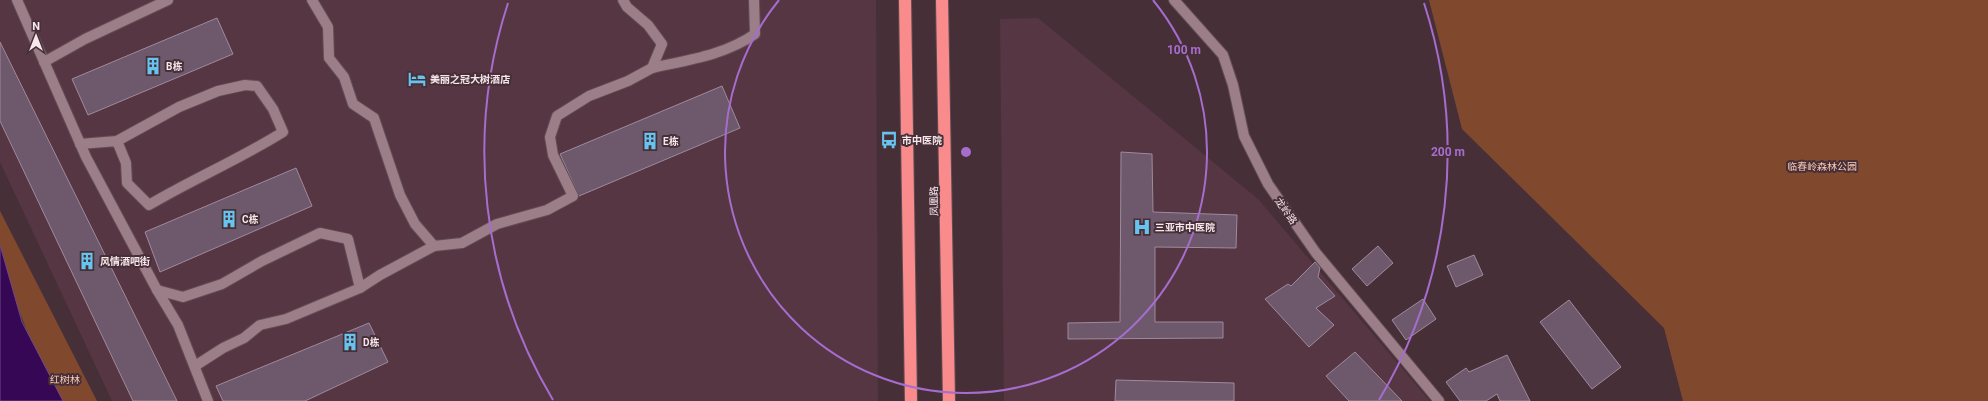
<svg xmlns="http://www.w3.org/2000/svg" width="1988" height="401" viewBox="0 0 1988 401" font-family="Roboto,'Noto Sans SC',sans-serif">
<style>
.built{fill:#553642}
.green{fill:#80492e}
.water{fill:#350755;stroke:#6f4a82}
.building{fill:#6d596b;stroke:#a08a9d}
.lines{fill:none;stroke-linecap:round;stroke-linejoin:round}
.minor-casing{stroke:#624d54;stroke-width:12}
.highway-casing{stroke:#624d54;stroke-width:14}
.minor{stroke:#9b7e88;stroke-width:10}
.highway{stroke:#f98b8c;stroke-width:12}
.ring{fill:none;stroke:#a66dcf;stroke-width:2}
.labels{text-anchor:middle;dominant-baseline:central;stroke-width:4;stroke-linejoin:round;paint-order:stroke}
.poi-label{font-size:10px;font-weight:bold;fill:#f7e7ec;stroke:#472f38;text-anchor:start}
.park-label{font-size:10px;fill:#f9c9b3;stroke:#472f38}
.street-label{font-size:10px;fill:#f7e7ec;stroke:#472f38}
.centre{fill:#a66dcf;stroke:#472f38;stroke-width:2}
.ring-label{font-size:12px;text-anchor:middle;font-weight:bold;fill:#a66dcf;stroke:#472f38;stroke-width:4;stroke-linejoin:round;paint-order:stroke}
</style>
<rect width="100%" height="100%" fill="#472f38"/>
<!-- built -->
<g class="built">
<path d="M0,0H876L878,401H112L0,162Z"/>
<path d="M1038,18L1258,199L1430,401H1004L1000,19Z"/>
</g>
<!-- green -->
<g class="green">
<path d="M1429,0H1988V401H1683L1664,328L1462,129Z"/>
<path d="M0,211L97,401H54L0,261Z"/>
</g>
<!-- water -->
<path class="water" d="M0,245L22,322L63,401H0Z"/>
<!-- building -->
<g class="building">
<path d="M217,18L233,54L88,115L72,79Z"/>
<path d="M0,42L177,401H133L0,121Z"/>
<path d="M722,86L740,128L579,196L560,154Z"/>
<path d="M1121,152L1152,154L1153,212L1237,215L1236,248L1155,247V322H1223V338L1068,339V323L1120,322Z"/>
<path d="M296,168L312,206L160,272L145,232Z"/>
<path d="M1378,246L1393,263L1367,286L1352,269Z"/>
<path d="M1474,255L1483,275L1456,287L1447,266Z"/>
<path d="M1315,262L1320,268L1318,277L1335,296L1316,308L1334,325L1309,347L1265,299L1288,284L1291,286Z"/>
<path d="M1423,299L1436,319L1406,340L1392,320Z"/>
<path d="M1569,300L1621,367L1592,389L1540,322Z"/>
<path d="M369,323L388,362L305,401H223L216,386Z"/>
<path d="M1355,352L1402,401H1349L1326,376Z"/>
<path d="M1507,355L1530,401H1500L1497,394L1486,401H1460L1446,382L1466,368L1469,372Z"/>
<path d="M1116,380L1234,383V401H1115Z"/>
</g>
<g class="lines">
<!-- minor casing -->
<g class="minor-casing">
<g id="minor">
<path d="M17,0L86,157L157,290L178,325L208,401"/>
<path d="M1174,0L1223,55L1233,85L1244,136L1268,184L1316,253L1439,401"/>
<path d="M44,62L85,39L168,0"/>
<path d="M652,68C688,60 725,55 755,34L754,0"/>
<path d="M80,144L117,141L179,107L218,91L245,85L257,86L273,109L283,132C240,159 193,179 149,205L127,183L126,163L117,141"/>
<path d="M434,246L462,243L497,224L547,210L573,196L553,155L550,137L557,116L589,96L628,81L652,68L662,44L648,25L627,7L623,0"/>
<path d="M157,290L183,297L222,284L262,261L320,233L348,239L360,288"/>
<path d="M195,366L223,348L244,338L260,325L286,319L360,288L380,275L434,246L415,224L400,195L374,118L353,104L344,77L329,58L328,27L312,0"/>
</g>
</g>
<!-- highway casing -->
<g class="highway-casing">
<g id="highway">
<path d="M905,0L911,401"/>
<path d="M942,0L949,401"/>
</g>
</g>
<!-- minor -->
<use href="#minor" class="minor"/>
<!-- highway -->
<use href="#highway" class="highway"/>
</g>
<!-- distance rings -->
<g class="ring">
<path d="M1153 0A241 241 0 1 1 779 0"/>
<path d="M553 400A482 482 0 0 1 508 3M1424 3A482 482 0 0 1 1379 400"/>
</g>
<!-- icons -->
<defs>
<g id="building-bare" transform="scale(1.38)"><path d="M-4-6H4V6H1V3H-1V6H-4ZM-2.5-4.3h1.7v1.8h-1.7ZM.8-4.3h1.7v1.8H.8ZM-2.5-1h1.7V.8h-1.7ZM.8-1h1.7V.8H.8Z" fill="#66c4ef" stroke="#472f38" stroke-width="2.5" paint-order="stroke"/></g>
<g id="hotel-bare" transform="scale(1.38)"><path d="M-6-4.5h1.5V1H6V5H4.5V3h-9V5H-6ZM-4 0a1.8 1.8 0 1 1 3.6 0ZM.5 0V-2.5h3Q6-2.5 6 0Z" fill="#66c4ef" stroke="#472f38" stroke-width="2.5" paint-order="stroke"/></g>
<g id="bus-bare" transform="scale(1.38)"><path d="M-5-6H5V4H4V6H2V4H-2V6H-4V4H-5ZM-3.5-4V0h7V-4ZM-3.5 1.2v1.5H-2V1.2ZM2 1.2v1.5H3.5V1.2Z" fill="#66c4ef" stroke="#472f38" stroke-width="2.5" paint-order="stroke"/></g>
<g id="hospital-bare" transform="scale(1.38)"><path d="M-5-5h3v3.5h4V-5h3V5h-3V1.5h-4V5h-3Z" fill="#66c4ef" stroke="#472f38" stroke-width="2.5" paint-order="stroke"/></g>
</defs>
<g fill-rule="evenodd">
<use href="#building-bare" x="153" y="66"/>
<use href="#hotel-bare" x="417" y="79"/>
<use href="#bus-bare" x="889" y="140"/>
<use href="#building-bare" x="650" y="141"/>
<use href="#building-bare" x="229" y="219"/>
<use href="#hospital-bare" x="1142" y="227"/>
<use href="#building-bare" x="87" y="261"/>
<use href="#building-bare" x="350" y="342"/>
</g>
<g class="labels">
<!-- poi labels -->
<g class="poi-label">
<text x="166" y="66">B栋</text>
<text x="430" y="79">美丽之冠大树酒店</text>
<text x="902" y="140">市中医院</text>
<text x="663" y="141">E栋</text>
<text x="242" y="219">C栋</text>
<text x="1155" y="227">三亚市中医院</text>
<text x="100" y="261">风情酒吧街</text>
<text x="363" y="342">D栋</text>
</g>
<!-- park labels -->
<g class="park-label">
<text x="1822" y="166">临春岭森林公园</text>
<text x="65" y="379">红树林</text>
</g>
<!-- street labels -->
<g class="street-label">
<text transform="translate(934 201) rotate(-91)">凤凰路</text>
<text transform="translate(1286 211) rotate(55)">龙岭路</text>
</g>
</g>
<circle cx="966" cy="152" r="6" class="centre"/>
<g class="ring-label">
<text x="1184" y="54">100 m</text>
<text x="1448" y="156">200 m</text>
</g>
<!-- north arrow -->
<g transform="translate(36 36)" stroke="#472f38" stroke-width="3" paint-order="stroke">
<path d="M0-3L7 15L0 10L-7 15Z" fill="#f7e7ec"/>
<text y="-6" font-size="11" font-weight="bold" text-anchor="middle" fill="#f7e7ec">N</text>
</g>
</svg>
